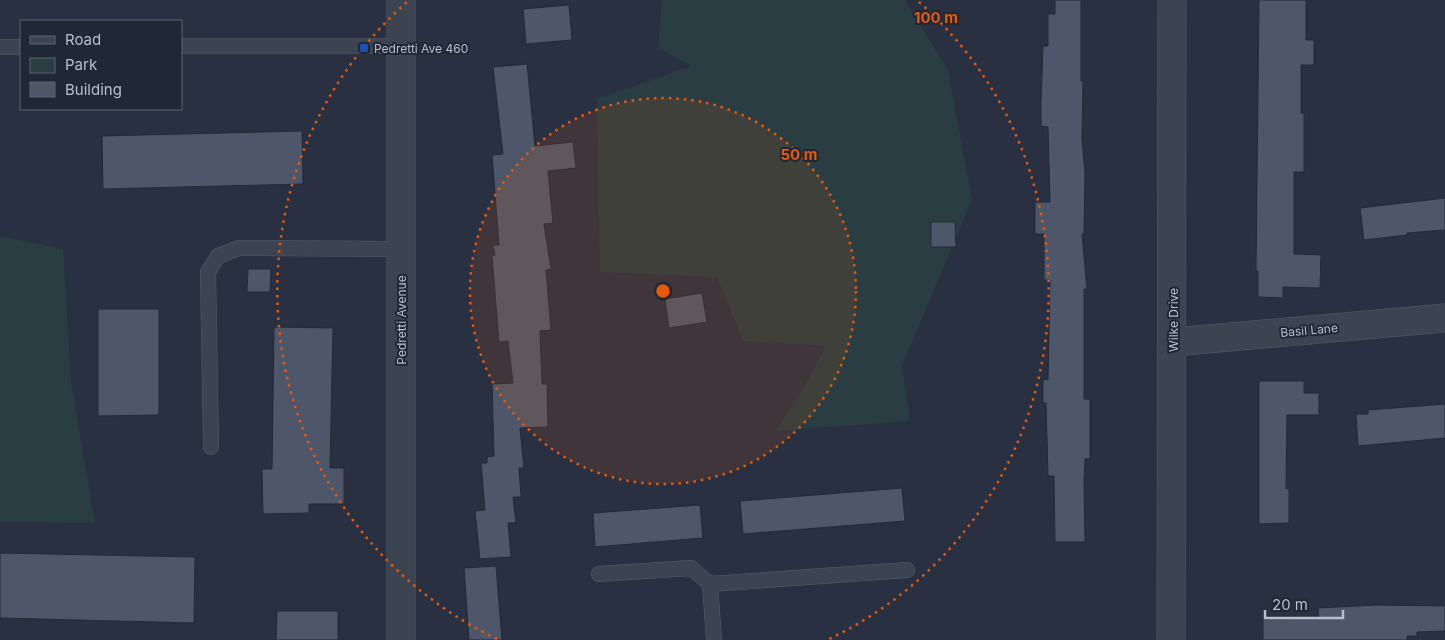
<svg xmlns="http://www.w3.org/2000/svg" width="1445" height="640" viewBox="0 0 1445 640" font-family="Inter,sans-serif">
<style>
.green{fill:#2a3d42}
.building{fill:#4e5769;stroke:#222a38}
.lines{fill:none;stroke-linecap:round;stroke-linejoin:round}
.service-casing{stroke:#575e6b;stroke-width:16}
.minor-casing{stroke:#575e6b;stroke-width:29}
.tertiary-casing{stroke:#575e6b;stroke-width:29}
.service{stroke:#3c4351;stroke-width:15}
.minor{stroke:#3c4351;stroke-width:28}
.tertiary{stroke:#3c4351;stroke-width:28}
.ring{fill:none;stroke:#e8590c;stroke-width:2.5;stroke-dasharray:2.5 5}
.transit-dot{fill:#1a4fb4;stroke:#202836;stroke-width:2}
.labels{text-anchor:middle;dominant-baseline:central;stroke-width:4;stroke-linejoin:round;paint-order:stroke}
.poi-label{font-size:12px;fill:#b9becb;stroke:#202836;text-anchor:start}
.street-label{font-size:12px;fill:#b9becb;stroke:#202836}
.centre{fill:#e8590c;stroke:#202836;stroke-width:2.5}
.ring-label{font-size:15px;text-anchor:middle;font-weight:bold;fill:#e8590c;stroke:#202836;stroke-width:4;stroke-linejoin:round;paint-order:stroke}
</style>
<rect width="100%" height="100%" fill="#283041"/>
<!-- green -->
<g class="green">
<path d="M662,0H905L948,70L972,200L902,366L910,421L776,431L807,382L826,346L743,341L717,277L600,272L597,99L691,66L658,47Z"/>
<path d="M0,236L63,249L71,382L95,523L0,522Z"/>
</g>
<!-- building -->
<g class="building">
<path d="M1055,0H1081V81H1083L1082,139L1085,174L1084,234H1082L1087,289H1084V399H1090V459H1085L1084,482L1085,542H1055L1054,476H1048L1046,403H1043V379L1048,380L1050,280H1044V234H1035V202H1050L1048,127L1041,126V102L1043,46H1048V14H1055Z"/>
<path d="M1259,0H1306V40H1314V65H1301V113H1304V172H1294V254L1321,255L1320,288L1283,287V298L1258,297V271H1256Z"/>
<path d="M569,5L572,40L526,44L523,9Z"/>
<path d="M527,64L535,146L573,142L576,168L548,171L553,223L544,224L551,269L546,270L551,330L540,331L542,384H547L548,427L520,428L524,468H519L521,497H513L516,523H508L511,557L480,559L475,511L485,510L481,463H487V457L494,456L492,384L513,383L508,341L499,342L492,256L495,255L493,245H499L492,155L503,154L493,67Z"/>
<path d="M302,131L303,184L103,189L102,136Z"/>
<path d="M1445,198V230L1407,233V235L1364,240L1360,208Z"/>
<path d="M931,222H955L956,247H931Z"/>
<path d="M248,269H271L270,292H247Z"/>
<path d="M702,293L707,322L669,328L665,299Z"/>
<path d="M98,309H159V415L98,416Z"/>
<path d="M274,327L333,328L330,468H344V504H309V513L263,514L262,469H272Z"/>
<path d="M1259,381H1304V393H1319V415H1287L1286,489L1289,488V523L1259,524Z"/>
<path d="M1445,404V438L1358,446L1356,414H1368V410Z"/>
<path d="M902,488L905,521L743,534L740,501Z"/>
<path d="M700,505L703,538L595,547L593,513Z"/>
<path d="M0,553L195,557L194,623L0,618Z"/>
<path d="M496,566L502,640H469L464,568Z"/>
<path d="M1378,605L1445,606V631L1417,632V636H1407V640H1263V619L1319,618L1318,608Z"/>
<path d="M277,611H338V640H276Z"/>
</g>
<g class="lines">
<!-- service casing -->
<g class="service-casing">
<g id="service">
<path d="M181,46H401"/>
<path d="M0,47H21"/>
<path d="M211,447L208,272L218,256L239,248L401,249"/>
<path d="M599,574L691,568L710,584L907,570"/>
<path d="M710,584L714,640"/>
</g>
</g>
<!-- minor casing -->
<g class="minor-casing">
<g id="minor">
<path d="M1173,342L1445,318"/>
<path d="M1171,640L1172,0"/>
</g>
</g>
<!-- tertiary casing -->
<g class="tertiary-casing">
<path id="tertiary" d="M401,0V640"/>
</g>
<!-- service -->
<use href="#service" class="service"/>
<!-- minor -->
<use href="#minor" class="minor"/>
<!-- tertiary -->
<use href="#tertiary" class="tertiary"/>
</g>
<!-- distance rings -->
<circle cx="663" cy="291" r="193" fill="#e8590c" fill-opacity=".12"/>
<g class="ring">
<circle cx="663" cy="291" r="193"/>
<path d="M497 639A386 386 0 0 1 407 2M919 2A386 386 0 0 1 829 639"/>
</g>
<!-- markers -->
<rect class="transit-dot" x="359" y="43" width="10" height="10" rx="2.5"/>
<g class="labels">
<!-- poi labels -->
<g class="poi-label">
<text x="374" y="48">Pedretti Ave 460</text>
</g>
<!-- street labels -->
<g class="street-label">
<text transform="translate(401 320) rotate(-90)">Pedretti Avenue</text>
<text transform="translate(1173 320) rotate(-90)">Wilke Drive</text>
<text transform="translate(1309 330) rotate(-5)">Basil Lane</text>
</g>
</g>
<circle cx="663" cy="291" r="8" class="centre"/>
<g class="ring-label">
<text x="936" y="23">100 m</text>
<text x="799" y="160">50 m</text>
</g>
<!-- legend -->
<rect x="20" y="20" width="162" height="90" fill="#202836" stroke="#5d6472"/>
<rect x="30" y="36" width="25" height="8" fill="#3c4351" stroke="#5d6472"/>
<text x="65" y="45" font-size="15" fill="#b9becb">Road</text>
<rect x="30" y="58" width="25" height="15" fill="#2a3d42" stroke="#5d6472"/>
<text x="65" y="70" font-size="15" fill="#b9becb">Park</text>
<rect x="30" y="82" width="25" height="15" fill="#4e5769" stroke="#5d6472"/>
<text x="65" y="95" font-size="15" fill="#b9becb">Building</text>
<!-- scale -->
<path d="M1265 610v8h78v-8" fill="none" stroke="#b9becb" stroke-width="2.5"/>
<text x="1272" y="610" font-size="15" fill="#b9becb" stroke="#202836" stroke-width="4" paint-order="stroke">20 m</text>
</svg>
